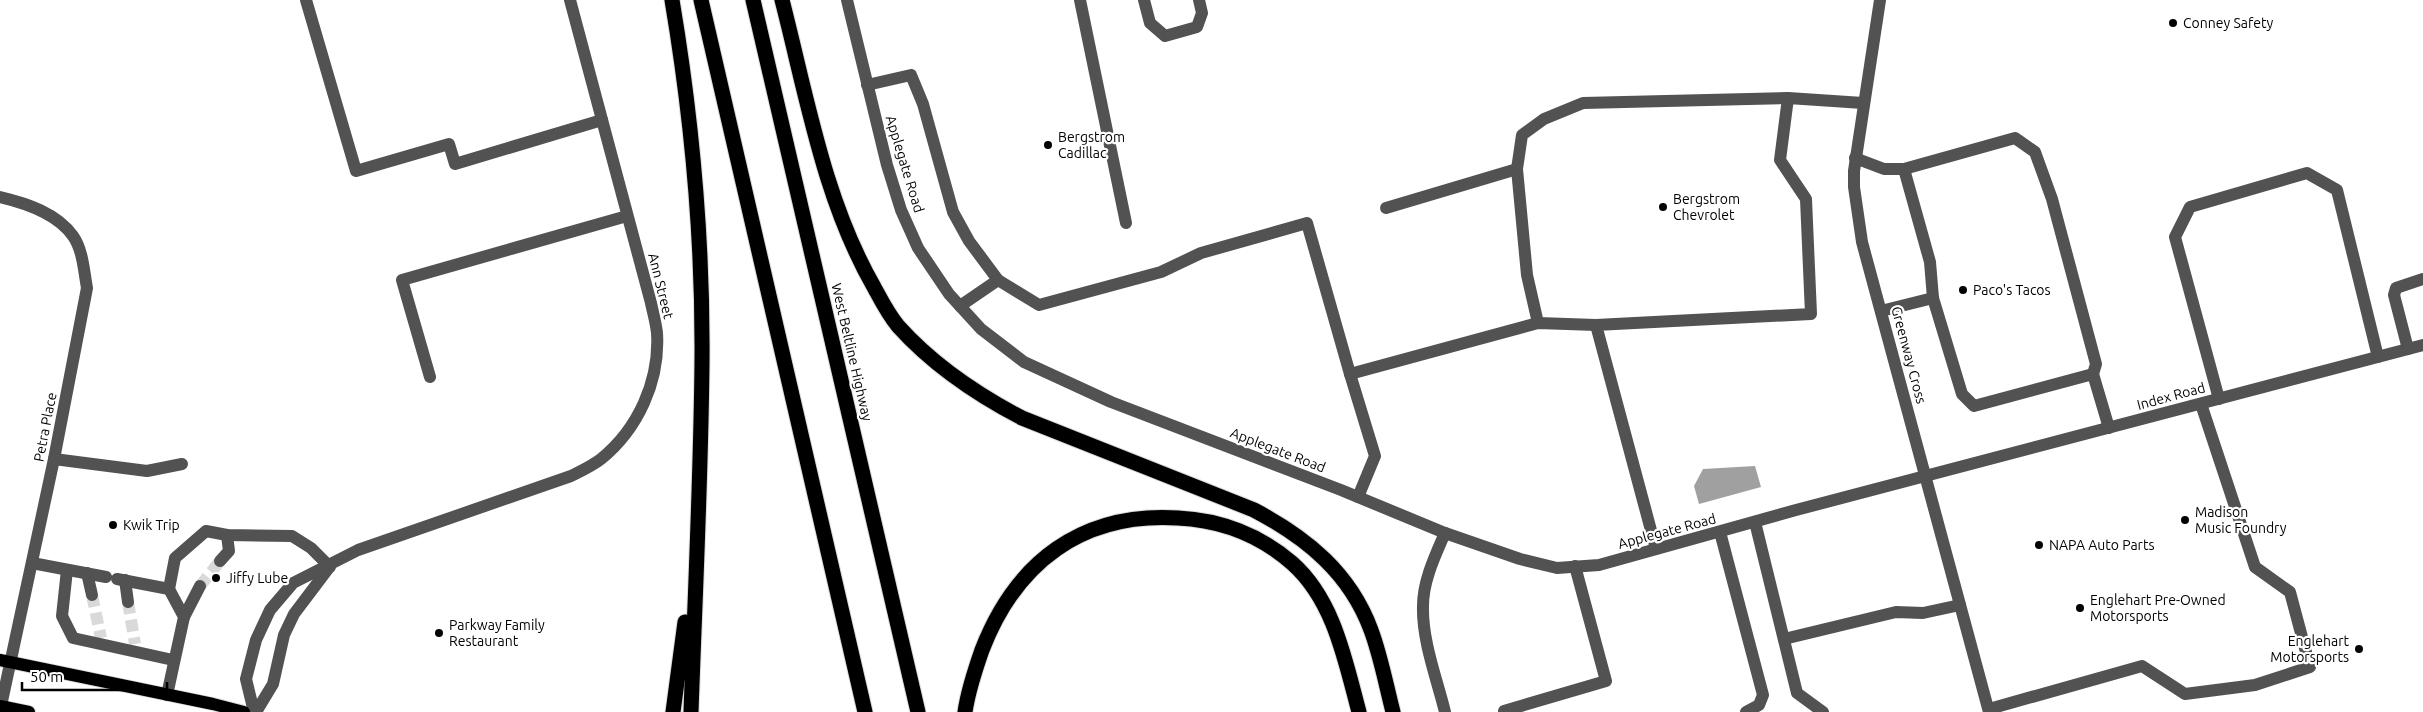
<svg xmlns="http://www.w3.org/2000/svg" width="2423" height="712" viewBox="0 0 2423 712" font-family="Ubuntu,sans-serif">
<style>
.water{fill:#a0a0a0}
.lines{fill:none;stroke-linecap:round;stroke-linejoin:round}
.minor-tunnel{stroke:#d9d9d9;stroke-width:12;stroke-dasharray:12 6;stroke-linecap:butt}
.major-casing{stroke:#dbdbdb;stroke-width:14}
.highway-casing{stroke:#dbdbdb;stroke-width:17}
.minor{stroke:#525252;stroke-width:12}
.major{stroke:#000;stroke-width:12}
.highway{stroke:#000;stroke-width:15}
.poi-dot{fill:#000;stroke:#fff;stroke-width:2}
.labels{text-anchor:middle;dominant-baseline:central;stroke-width:4.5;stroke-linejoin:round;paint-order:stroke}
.poi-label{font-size:14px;fill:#000;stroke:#fff;text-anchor:start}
.street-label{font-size:14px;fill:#000;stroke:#fff}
</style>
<rect width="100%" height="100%" fill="#fff"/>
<!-- water -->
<path class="water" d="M1755,466L1761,487L1699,504L1694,486L1703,469Z"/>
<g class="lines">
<!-- minor-tunnel -->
<g class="minor-tunnel">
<path d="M200,586L220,561"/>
<path d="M92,595L101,638"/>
<path d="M128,602L135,644"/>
</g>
<!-- major casing -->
<g class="major-casing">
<g id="major">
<path d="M0,660L213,704L244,712"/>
<path d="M0,706L29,712"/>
</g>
</g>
<!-- highway casing -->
<g class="highway-casing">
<g id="highway">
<path d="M672,0C692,119 703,240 702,361C701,478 695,595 691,712"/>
<path d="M701,0L865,712"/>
<path d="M753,0L918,712"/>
<path d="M782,0C807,97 824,200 874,287C881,300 888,314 898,326C933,365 976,394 1022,418L1254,510C1307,538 1350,573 1371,630C1381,657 1386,685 1393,712"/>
<path d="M673,712L685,622"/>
<path d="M965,712C968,691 975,670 982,650C1016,562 1082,512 1178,518C1220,520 1260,535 1292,563C1334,600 1345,660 1359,712"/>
</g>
</g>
<!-- minor -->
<g class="minor">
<path d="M306,0L356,171L449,144L455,164L602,120"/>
<path d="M847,0L887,165L901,210L918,248L949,294L981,329L1024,362L1111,402L1341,490L1445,533L1520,559L1557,568L1599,565L1796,510L2423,345"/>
<path d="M1080,0L1126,223"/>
<path d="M1144,0L1150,23L1165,36L1197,27L1202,13L1199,0"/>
<path d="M1880,0L1854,171V187L1862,242L1989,712"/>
<path d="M867,85L911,75L923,104L953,212L969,241L998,280"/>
<path d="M1855,158L1884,169H1904L1930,262L1933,298L1881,311"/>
<path d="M1904,169L2015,138L2035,152L2052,199L2096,364L2093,374"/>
<path d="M0,197C26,203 57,213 73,236C83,250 84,272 87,288L54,459L1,706"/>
<path d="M1386,208L1517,169"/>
<path d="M1933,298L1962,394L1974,406L2093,374L2109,428"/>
<path d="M960,306L998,280L1039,305L1161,272L1201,253L1307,223L1350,374"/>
<path d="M1538,323L1527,275L1517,169L1522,135L1544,119L1583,103L1788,98"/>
<path d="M2408,349L2394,295L2396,288L2423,279"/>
<path d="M430,377L402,280L627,216"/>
<path d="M2219,399L2175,237L2190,207L2307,173L2337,190L2378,357"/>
<path d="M54,459L147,471L182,464"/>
<path d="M1358,497L1375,456L1350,374L1538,323L1596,325"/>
<path d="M1755,522L1797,693L1823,712"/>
<path d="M1720,532L1763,695L1759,705L1746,712"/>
<path d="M1445,533C1435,556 1423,581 1423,606C1422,641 1437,679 1445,712"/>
<path d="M1656,549L1596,325L1811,314L1806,199L1780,160L1788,98L1863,103"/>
<path d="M220,561L229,551L227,535"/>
<path d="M32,563L106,577"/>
<path d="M67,570L62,616L73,638L173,660"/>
<path d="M87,573L92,595"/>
<path d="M117,579L169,589L184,617L167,695"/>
<path d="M125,580L128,602"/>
<path d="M169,589L175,558L206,531L227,535L292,536L311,548L330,567"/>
<path d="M184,617L200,586"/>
<path d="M1784,639L1896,612L1923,613L1960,605"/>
<path d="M1989,709L2142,666L2185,694L2255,685L2310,667L2290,592L2255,567L2201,404"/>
<path d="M1504,711L1606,681L1575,566"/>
<path d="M254,712L246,679L256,640L270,610L293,583L358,550L571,476C581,471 592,466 601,459C638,429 660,381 657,333C656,323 653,313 651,303L570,0"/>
<path d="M256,712L273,684L284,635L294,614L328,569"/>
</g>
<!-- major -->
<use href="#major" class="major"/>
<!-- highway -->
<use href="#highway" class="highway"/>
</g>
<!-- markers -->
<g class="poi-dot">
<circle cx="2173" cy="23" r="5"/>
<circle cx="1048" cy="145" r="5"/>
<circle cx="1663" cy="207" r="5"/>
<circle cx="1963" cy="290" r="5"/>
<circle cx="2185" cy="520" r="5"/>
<circle cx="113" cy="525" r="5"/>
<circle cx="2039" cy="545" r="5"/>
<circle cx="216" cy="578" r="5"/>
<circle cx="2080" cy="608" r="5"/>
<circle cx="439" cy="633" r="5"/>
<circle cx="2359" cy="649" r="5"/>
</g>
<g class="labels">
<!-- poi labels -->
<g class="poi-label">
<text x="2183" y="23">Conney Safety</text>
<text x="1058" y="137">Bergstrom<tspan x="1058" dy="16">Cadillac</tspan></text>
<text x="1673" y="199">Bergstrom<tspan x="1673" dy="16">Chevrolet</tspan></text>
<text x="1973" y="290">Paco's Tacos</text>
<text x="2195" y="512">Madison<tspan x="2195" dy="16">Music Foundry</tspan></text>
<text x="123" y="525">Kwik Trip</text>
<text x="2049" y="545">NAPA Auto Parts</text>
<text x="226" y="578">Jiffy Lube</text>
<text x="2090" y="600">Englehart Pre-Owned<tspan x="2090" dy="16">Motorsports</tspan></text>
<text x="449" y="625">Parkway Family<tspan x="449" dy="16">Restaurant</tspan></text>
<text x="2349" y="641" text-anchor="end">Englehart<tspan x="2349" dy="16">Motorsports</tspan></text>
</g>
<!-- street labels -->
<g class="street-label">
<text transform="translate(905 164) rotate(73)">Applegate Road</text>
<text transform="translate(661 286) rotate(76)">Ann Street</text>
<text transform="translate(852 352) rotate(77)">West Beltline Highway</text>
<text transform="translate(1909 355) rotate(75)">Greenway Cross</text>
<text transform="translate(2171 396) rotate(-15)">Index Road</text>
<text transform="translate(45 427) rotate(-79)">Petra Place</text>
<text transform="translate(1278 450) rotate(21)">Applegate Road</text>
<text transform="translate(1667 531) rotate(-15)">Applegate Road</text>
</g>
</g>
<!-- scale -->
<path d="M22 682v8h145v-8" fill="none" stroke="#000000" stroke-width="2.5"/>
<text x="30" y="682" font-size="15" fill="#000000" stroke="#ffffff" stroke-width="4" paint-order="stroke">50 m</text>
</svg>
